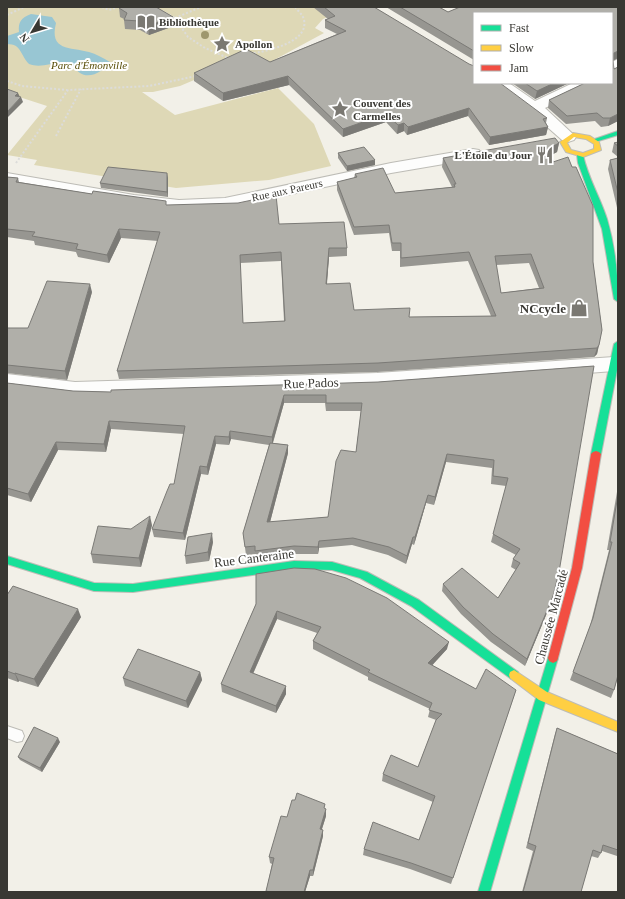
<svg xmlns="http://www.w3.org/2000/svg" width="625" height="899" viewBox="0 0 625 899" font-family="'Times New Roman',serif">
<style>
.green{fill:#ded8b6}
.water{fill:#98c6d3}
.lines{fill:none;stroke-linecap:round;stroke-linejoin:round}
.lane-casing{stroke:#bdbcb6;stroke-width:2}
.street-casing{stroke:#bdbcb6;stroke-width:2}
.fast-casing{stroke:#bdbcb6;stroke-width:2}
.slow-casing{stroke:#bdbcb6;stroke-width:2}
.jam-casing{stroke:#bdbcb6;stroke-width:2}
.path{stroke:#dcdcda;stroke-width:2;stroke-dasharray:2 2;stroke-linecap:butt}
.lane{fill:#fdfdfc;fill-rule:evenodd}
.street{fill:#fdfdfc;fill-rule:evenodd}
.fast{fill:#16e098;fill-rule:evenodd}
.slow{fill:#ffcf43;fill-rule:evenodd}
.jam{fill:#f24e42;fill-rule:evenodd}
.tree{fill:#9e976d}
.wall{fill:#979691;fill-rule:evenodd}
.shaded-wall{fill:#7b7a76}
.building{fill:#b0afa9;stroke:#7b7a76;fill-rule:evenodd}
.labels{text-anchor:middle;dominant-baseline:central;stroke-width:4;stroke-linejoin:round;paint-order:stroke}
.far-poi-label{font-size:11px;font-weight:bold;fill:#393833;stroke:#fff;text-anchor:start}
.far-park-label{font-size:11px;font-style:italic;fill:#5a4f09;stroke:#fff}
.far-street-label{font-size:11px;fill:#393833;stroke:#fff}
.poi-label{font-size:13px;font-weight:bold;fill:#393833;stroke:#fff;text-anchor:end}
.street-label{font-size:13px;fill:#393833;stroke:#fff}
</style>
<rect width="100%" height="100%" fill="#f2f0e8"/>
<!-- green -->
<path class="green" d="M7,7H332L341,12L323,19L315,28L324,33L263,66L213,72L180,86L153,92H142L175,115L278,88L314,124L331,166L269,180L176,188L34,165L37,160L7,155L47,106L7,93Z"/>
<!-- water -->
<path class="water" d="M31,14L52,17L56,23C49,51 70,47 89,52C96,54 103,58 110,62C105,70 90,80 80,73C74,69 75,64 66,63C53,61 42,69 29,64C20,55 22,44 7,44V36L19,32C18,22 21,18 31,14Z"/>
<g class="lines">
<!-- lane casing -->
<g class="lane-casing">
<path id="lane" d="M7,726L22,731L24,736L22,741L17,742L7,738Z"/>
</g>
<!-- street casing -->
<g class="street-casing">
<g id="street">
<path d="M618,59V73L612,76V62Z"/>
<path d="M491,83H509L535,101L573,83H594L591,86L545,108L576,137L574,140L568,142L562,140L528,110Z"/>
<path d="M473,149L479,150L481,154L479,158L391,173L225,208L179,210L134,205L7,183V173L134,195L179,200L225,198L391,163Z"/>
<path d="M614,357L618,358V370L614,371L377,389L75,398L7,390V374L75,382L377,373Z"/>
</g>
</g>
<!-- fast casing -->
<g class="fast-casing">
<g id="fast">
<path d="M618,131V135L595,142L592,140Z"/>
<path d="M580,153L583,155C588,178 600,197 607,219C615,246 618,274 618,302L614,299L602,229L578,163L577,155Z"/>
<path d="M618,341V365L601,454L599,456H593L591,454L614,344Z"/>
<path d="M7,556L94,583L133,584L294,561L332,562L367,572L419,600L518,672L519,675L518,678L514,680L510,678L411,606L360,578L332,570L294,569L133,592L94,591L7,564Z"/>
<path d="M553,653L557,655L558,658L490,892H478L548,658L549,655Z"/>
</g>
</g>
<!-- slow casing -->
<g class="slow-casing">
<g id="slow">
<path d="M573,133L590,136L599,142L601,150L583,157L566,152L560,142ZM574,137L586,139L594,144V149L583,153L571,150L567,143Z"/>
<path d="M514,670L547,692L618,722V732L539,700L510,678L509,675L510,672Z"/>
</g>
</g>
<!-- jam casing -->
<g class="jam-casing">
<path id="jam" d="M596,451L599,452L601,454L582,568L558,658L557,661L553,663L549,661L548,658L572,568L591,454L593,452Z"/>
</g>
<!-- path -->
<g class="path">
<path d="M102,7L109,10L118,7"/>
<path d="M162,11L175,18L188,37L205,48L228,58L226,59"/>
<path d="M7,15L24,7"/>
<path d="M175,18L201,7"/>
<path d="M250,54C266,51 309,43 304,20C303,15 298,11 295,7"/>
<path d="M7,81L22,86L67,90"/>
<path d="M56,136L81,89"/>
<path d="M16,163L68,90L149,86L196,76"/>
</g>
<!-- lane -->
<use href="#lane" class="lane"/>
<!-- street -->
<use href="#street" class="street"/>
<!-- fast -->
<use href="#fast" class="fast"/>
<!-- slow -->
<use href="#slow" class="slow"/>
<!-- jam -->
<use href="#jam" class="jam"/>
</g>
<!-- trees -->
<circle class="tree" cx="205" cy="35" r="4"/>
<!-- wall -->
<g class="wall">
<path d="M313,7H374L547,118L546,123L548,127L546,135L489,145L468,116L407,135L404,131L397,134L386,122L343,137L289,85L223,101L194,81V73L270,62L337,34L325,28V20L328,19Z"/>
<path d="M386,7H439L448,12L460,7H618V58L613,61L614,69L618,67V121L608,126L601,127L595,121L566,124L548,108L549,100L585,83H612V13H474V60Z"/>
<path d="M119,8L174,26L149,35L140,30L125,29L124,20V19L120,17Z"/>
<path d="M512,83H569L535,99Z"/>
<path d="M618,142V157L612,152L614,143Z"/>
<path d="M559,143L557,152L551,155L593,262L602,330L597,354L594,357L377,372L119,379L117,371L158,241L121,238L109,263L78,257L76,252L35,245L34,241L7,237V177L18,178L19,182L92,194L166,205L279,224L347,248V256L329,257L327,284L354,310L409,317L491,316L468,261L400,267V251H392L389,233L354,235L337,190V182L354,178L355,174L395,193L452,187L442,167L443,158ZM281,261L284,321L243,323L240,263ZM529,263L539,288L501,293L496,265Z"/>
<path d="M338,153L375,165L347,171L338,158Z"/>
<path d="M618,158V212L608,169L610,160Z"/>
<path d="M168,178V197L101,188L100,183Z"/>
<path d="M92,292L67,380L7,373V328H28Z"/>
<path d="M594,366L551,603L525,666L491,642L461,614L442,591L443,584L498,598L516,570L511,567L513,559L516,555L491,542L506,486L491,484L492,468L446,462L434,505L426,503L414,545L412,544L406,564L388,555L352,545L319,548L318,554H294L256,559V554L246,555L243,533L269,445L231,439L229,445L216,444L208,475L201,474L185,540L154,537L152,529L174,484L184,434L111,429L106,452L58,450L31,502L7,495V383L73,391L111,392L378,382ZM284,403H325L326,411H361L356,452L328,517L270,522L288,453V445L273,443Z"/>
<path d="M618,486V677L614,690L611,698L570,680L590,626L609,550H607Z"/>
<path d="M152,525L141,567L93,563L91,554L131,529Z"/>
<path d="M213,542L209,561L186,564L185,556Z"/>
<path d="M7,595L81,617L38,687L19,681L18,682L7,678Z"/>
<path d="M256,604L447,649L432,665L476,689L516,690L451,884L410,869L363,855L364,849L419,840L433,802L382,781L383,774L418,767L436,720L428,717L430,709L368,680V677L313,649V641L317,633L277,619L253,674L286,686V694L276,713L222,692L221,684Z"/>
<path d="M200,672L202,680L188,708L125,686L123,678Z"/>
<path d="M557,728L618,754V854L617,856L602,851L601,853L598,858L591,856L581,892H522L533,851L526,848L555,734Z"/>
<path d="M60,742L42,772L20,760L18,757Z"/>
<path d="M325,809L326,816L322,829L323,836L313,876H310L305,892H266L272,864L270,863L269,857L287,817Z"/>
</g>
<!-- shaded-wall -->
<g class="shaded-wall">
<path d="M173,17L174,26L149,35L148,26Z"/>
<path d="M618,51V58L612,61V54Z"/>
<path d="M288,76L289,85L223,101V93Z"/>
<path d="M554,83H569L535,99L537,91Z"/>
<path d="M18,93L20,97L15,96Z"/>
<path d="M21,97L23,102L7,118V112Z"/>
<path d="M469,108L468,116L407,135L408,127Z"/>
<path d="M386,114V122L343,137V129Z"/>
<path d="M618,114V121L608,126L610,118Z"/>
<path d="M404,123V131L397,134L398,125Z"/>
<path d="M548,127L546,135L489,145L490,137Z"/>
<path d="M559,143L557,152L546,158L548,149Z"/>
<path d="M375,160V165L347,171V166Z"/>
<path d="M167,173L168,178V197L167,192Z"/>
<path d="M119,229L121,238L109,263L107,255Z"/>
<path d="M329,248V257L326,293V284Z"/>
<path d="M90,284L92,292L67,380L65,371Z"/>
<path d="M599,345L597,354L594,357L597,348Z"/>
<path d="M284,395V403L272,445V437Z"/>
<path d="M109,421L111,429L106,452L104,444Z"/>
<path d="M230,431L231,439L229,445V437Z"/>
<path d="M215,436L216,444L208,475L207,467Z"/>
<path d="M56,442L58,450L31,502L28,494Z"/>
<path d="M288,445V453L268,530L267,522Z"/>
<path d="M447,454L446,462L434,505L435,497Z"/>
<path d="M200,466L201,474L185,540L183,533Z"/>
<path d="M428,495L426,503L414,545L415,537Z"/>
<path d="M150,516L152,525L141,567L139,558Z"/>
<path d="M212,533L213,542L209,561L208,552Z"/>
<path d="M413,537L412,544L406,564L407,556Z"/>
<path d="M319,541V548L318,554V547Z"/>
<path d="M553,596L551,603L525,666L527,659Z"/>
<path d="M78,609L81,617L38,687L34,679Z"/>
<path d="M277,611V619L250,680V672Z"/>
<path d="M449,642L447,649L427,671L428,663Z"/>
<path d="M200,672L202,680L188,708L186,701Z"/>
<path d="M15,673L19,681L18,682L15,674Z"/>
<path d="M286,686V694L276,713V706Z"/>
<path d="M58,738L60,742L42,772L40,768Z"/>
<path d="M326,809V816L320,835V829Z"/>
<path d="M323,830V836L313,876V870Z"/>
<path d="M310,870V876L305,892H304Z"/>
</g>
<!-- building -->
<g class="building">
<path d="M120,7H156L173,17L148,26L139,21L124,20L127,13L119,8Z"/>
<path d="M324,7H374L469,64L474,66V83H500L547,118L543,119L548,127L490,137L469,108L408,127L404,123L398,125L386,114L343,129L288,76L223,93L194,73L246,49L270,62L346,31L325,20L335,16Z"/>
<path d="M400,7H439L448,12L460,7H618V51L612,54L614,69L618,67V114L610,118H603L597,113L567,116L549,100L585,83H612V13H474V51Z"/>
<path d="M525,83H554L537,91Z"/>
<path d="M7,89L18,93L15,96L21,97L7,112Z"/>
<path d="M555,138L559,143L548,149L553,162L568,157L572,167H576L593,206V262L602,330L599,345L597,348L378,363L117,371L160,232L119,229L107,255L76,249L78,244L32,236L35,232L7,229V177L18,178L16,182L92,194L93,191L166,201V205L238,203L276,195L279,224L344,222L347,248H329L326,284L350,283L354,310L410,308L409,317L496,316L469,252L401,258V243H392L389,225L354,227L337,182L357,177L355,174L383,168L395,193L455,187L454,184H456L443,158ZM281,252L285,321L243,323L240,255ZM531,254L544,288L501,293L495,256Z"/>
<path d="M618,142V146L614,143Z"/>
<path d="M364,147L375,160L347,166L338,153Z"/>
<path d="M618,158V193L610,160Z"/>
<path d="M108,167L167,173V192L100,183Z"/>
<path d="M47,281L90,284L65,371L7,365V328H28Z"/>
<path d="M594,366L559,572L553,596L527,659L493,634L463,607L443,584L462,568L498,598L520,563L513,559L520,549L493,534L508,478L493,476L494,460L447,454L435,497L428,495L415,537H413L407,556L389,547L353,538L319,541L318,547L294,546L255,551V546L245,547L243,533L270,443L288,445L267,522L328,517L336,461L341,450L356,452L362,403H326V395H284L272,437L230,431L229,437L215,436L207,467L200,466L183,533L152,529L167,491L170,484H174L185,426L109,421L104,444L56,442L28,494L7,488V383L73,391L111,392V390L378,382Z"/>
<path d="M618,495V675L614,690L573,672L593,618L612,542H610Z"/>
<path d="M150,516L139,558L91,554L98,526L131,529Z"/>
<path d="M212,533L208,552L185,556L188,537Z"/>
<path d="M294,568L315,569L346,578L387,598L449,642L428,663L476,689L486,669L516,690L453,878L411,863L364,849L373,822L419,840L435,796L383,774L391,755L418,767L436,720L442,714L429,710L432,703L368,672L370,670L313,641L321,627L277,611L250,672L286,686L276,706L221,684L256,604V574Z"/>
<path d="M13,586L78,609L34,679L15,673V674L7,671V595Z"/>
<path d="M138,649L200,672L186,701L123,678Z"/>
<path d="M34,727L58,738L40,768L18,757Z"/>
<path d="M557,728L618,754V850L603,845L601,853L593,850L581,892H523L536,846L528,843Z"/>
<path d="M297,793L325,804L324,808L326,809L320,829L323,830L313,870H310L304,892H270L266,891L274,858L269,857L281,816L287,817L292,800H295Z"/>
</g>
<!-- icons -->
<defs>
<g id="library-bare" transform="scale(1.38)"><path d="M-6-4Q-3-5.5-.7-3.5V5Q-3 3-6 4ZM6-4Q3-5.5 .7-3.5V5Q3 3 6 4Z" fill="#7a7872" stroke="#fff" stroke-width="2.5" paint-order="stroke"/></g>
<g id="sight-bare" transform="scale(1.38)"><path d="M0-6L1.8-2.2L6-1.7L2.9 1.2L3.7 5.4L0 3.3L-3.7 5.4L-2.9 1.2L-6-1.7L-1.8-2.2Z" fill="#7a7872" stroke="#fff" stroke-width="2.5" paint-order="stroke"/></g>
<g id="restaurant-bare" transform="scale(1.38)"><path d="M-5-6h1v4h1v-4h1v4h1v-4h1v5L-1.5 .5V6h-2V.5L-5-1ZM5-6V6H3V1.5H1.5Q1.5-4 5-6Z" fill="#7a7872" stroke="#fff" stroke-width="2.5" paint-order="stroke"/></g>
<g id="shop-bare" transform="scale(1.38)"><path d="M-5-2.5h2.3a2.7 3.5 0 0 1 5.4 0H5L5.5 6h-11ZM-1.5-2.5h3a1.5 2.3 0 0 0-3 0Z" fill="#7a7872" stroke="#fff" stroke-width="2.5" paint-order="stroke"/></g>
</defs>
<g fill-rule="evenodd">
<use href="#library-bare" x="146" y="22"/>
<use href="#sight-bare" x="222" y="44"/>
<use href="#sight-bare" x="340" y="109"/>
<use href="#restaurant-bare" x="545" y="155"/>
<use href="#shop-bare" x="579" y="308"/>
</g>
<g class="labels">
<!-- far-poi labels -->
<g class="far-poi-label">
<text x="159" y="22">Bibliothèque</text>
<text x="235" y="44">Apollon</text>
<text x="353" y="103">Couvent des<tspan x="353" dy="13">Carmelles</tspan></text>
<text x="532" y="155" text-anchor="end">L'Étoile du Jour</text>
</g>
<!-- far-park labels -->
<g class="far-park-label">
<text x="89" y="65">Parc d'Émonville</text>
</g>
<!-- far-street labels -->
<g class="far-street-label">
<text transform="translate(287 190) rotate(-12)">Rue aux Pareurs</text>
</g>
<!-- poi labels -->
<g class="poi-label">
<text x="566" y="308">NCcycle</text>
</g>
<!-- street labels -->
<g class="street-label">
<text transform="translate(311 383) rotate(-2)">Rue Pados</text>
<text transform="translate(254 558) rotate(-7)">Rue Canteraine</text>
<text transform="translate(551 617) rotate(-75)">Chaussée Marcadé</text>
</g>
</g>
<!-- border -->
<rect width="625" height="899" fill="none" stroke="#393833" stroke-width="16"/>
<!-- legend -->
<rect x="473" y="12" width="140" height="72" fill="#ffffff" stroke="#b0afad"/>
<rect x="481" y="25" width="20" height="6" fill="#16e098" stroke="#b0afad"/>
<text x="509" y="32" font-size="12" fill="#393833">Fast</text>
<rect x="481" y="45" width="20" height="6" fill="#ffcf43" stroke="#b0afad"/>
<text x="509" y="52" font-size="12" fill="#393833">Slow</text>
<rect x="481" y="65" width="20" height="6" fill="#f24e42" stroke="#b0afad"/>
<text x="509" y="72" font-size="12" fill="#393833">Jam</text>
<!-- north arrow -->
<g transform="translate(32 32) rotate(232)" stroke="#ffffff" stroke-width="3" paint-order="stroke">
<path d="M0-3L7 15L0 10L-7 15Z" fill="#393833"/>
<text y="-6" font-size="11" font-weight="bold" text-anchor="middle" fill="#393833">N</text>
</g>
</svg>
